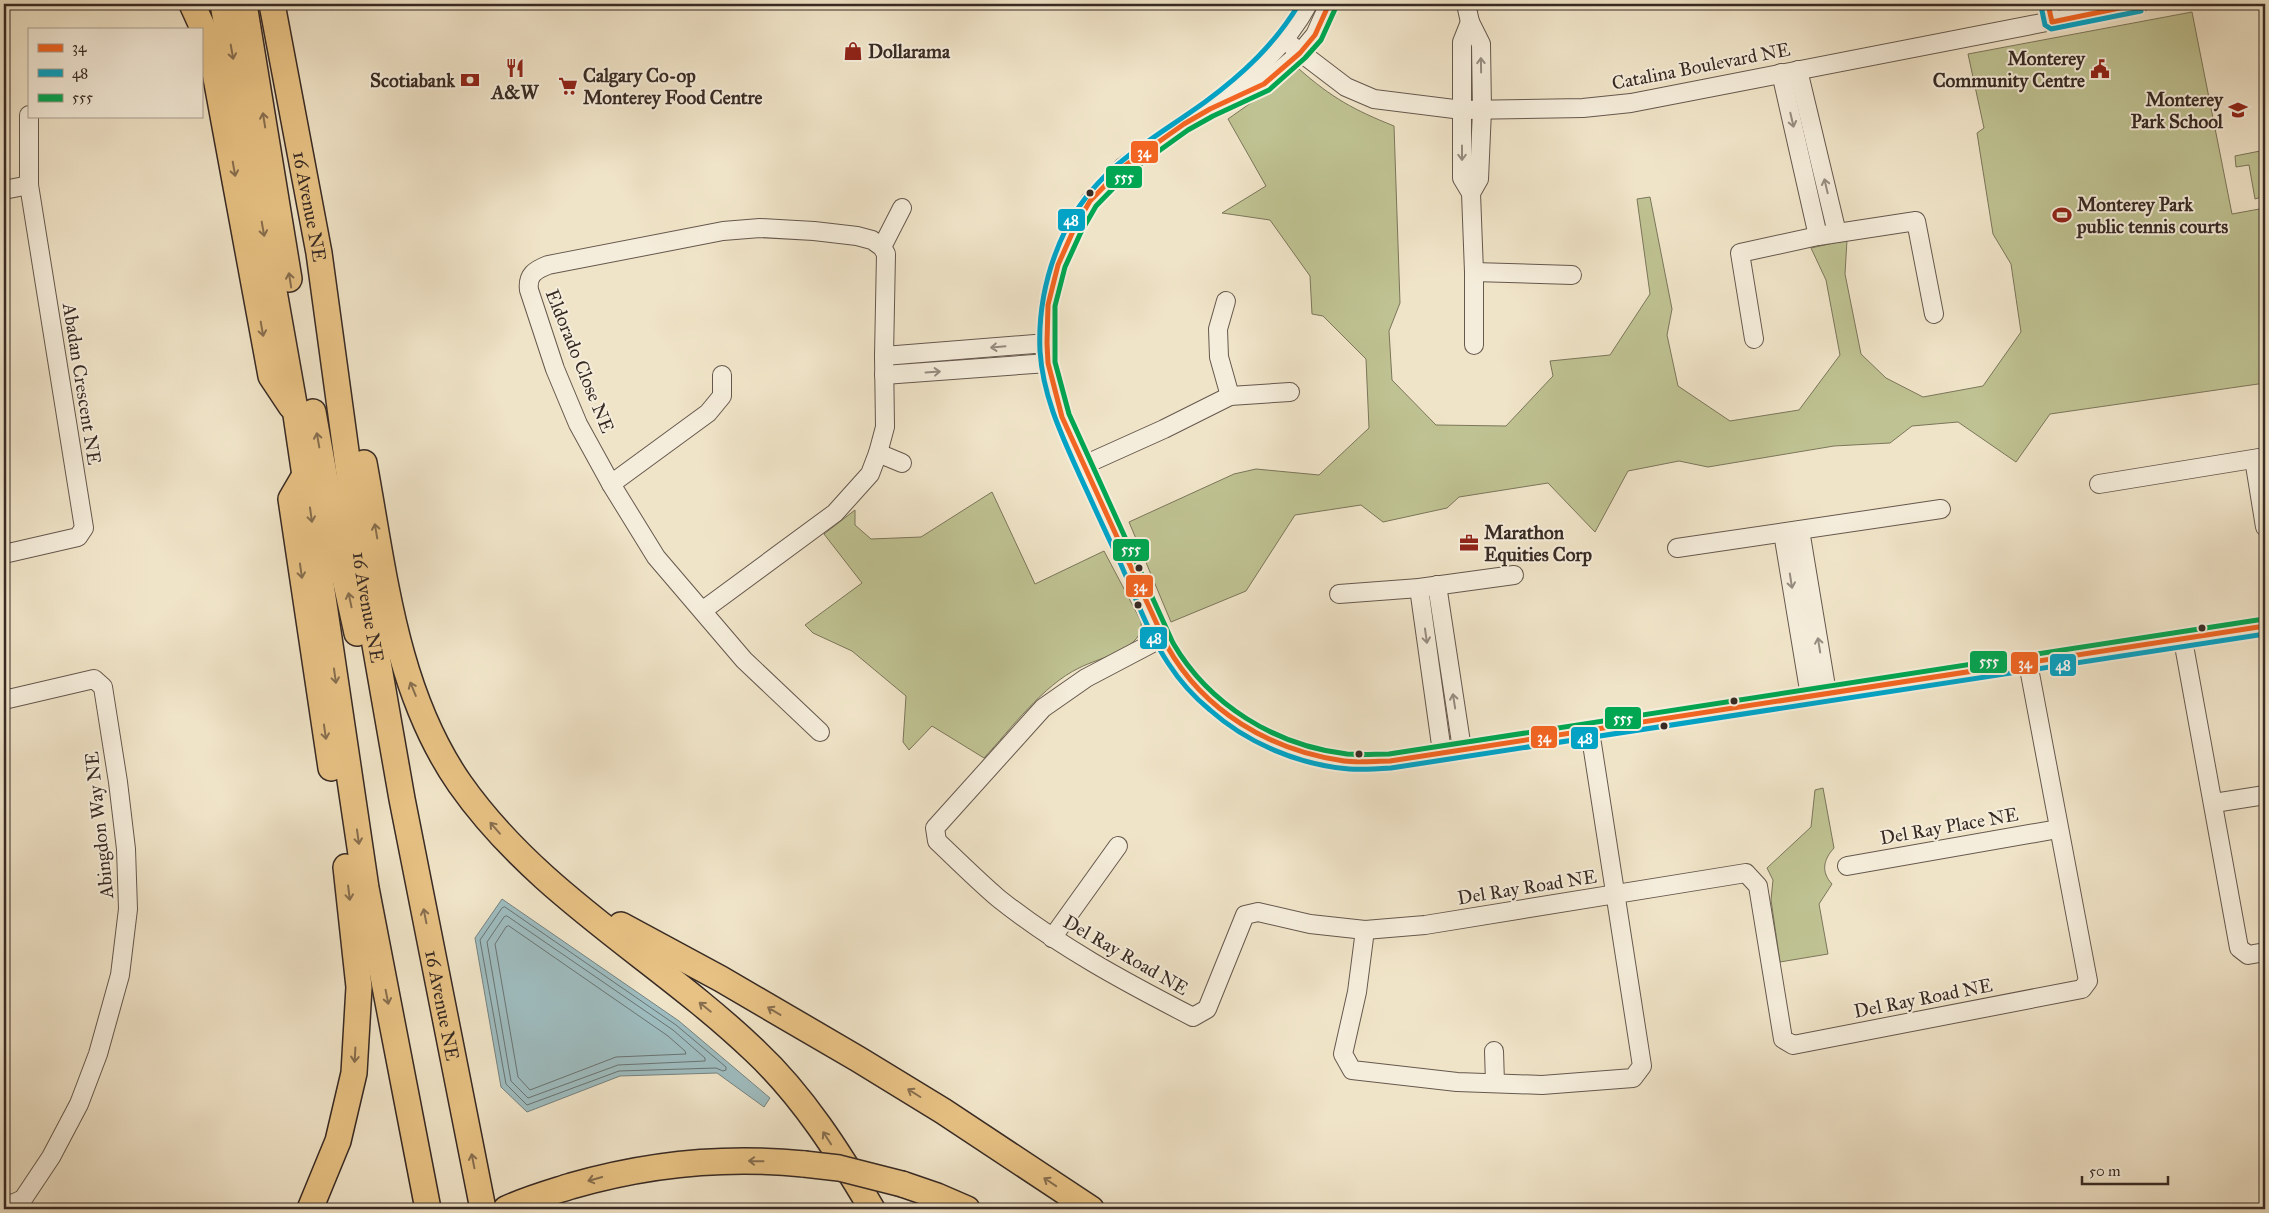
<svg xmlns="http://www.w3.org/2000/svg" width="2269" height="1213" viewBox="0 0 2269 1213" font-family="'IM FELL Great Primer',serif">
<style>
.green{fill:#bfc292;stroke:#7b765b}
.water{fill:#9ebcbf;stroke:#758281}
.lines{fill:none;stroke-linecap:round;stroke-linejoin:round}
.shore{stroke:#6a7372;stroke-width:1}
.minor-casing{stroke:#65584d;stroke-width:20}
.highway-casing{stroke:#372a24;stroke-width:28}
.minor{stroke:#f5eddb;stroke-width:18}
.highway{stroke:#e8c284;stroke-width:25}
.highway-bridge-casing{stroke:#372a24;stroke-width:28;stroke-linecap:butt}
.highway-bridge{stroke:#e8c284;stroke-width:25}
.bus-1-casing{stroke:#f5eddb;stroke-width:9}
.bus-2-casing{stroke:#f5eddb;stroke-width:9}
.bus-3-casing{stroke:#f5eddb;stroke-width:9}
.bus-1{stroke:#f26522;stroke-width:5}
.bus-2{stroke:#03a3c6;stroke-width:5}
.bus-3{stroke:#00a651;stroke-width:5}
.oneway{stroke:#876e4f}
.oneway2{stroke:#968c80}
.bus-dot{fill:#372a24;stroke:#f5eddb;stroke-width:2}
.labels{text-anchor:middle;dominant-baseline:central;stroke-width:4;stroke-linejoin:round;paint-order:stroke}
.poi-label{font-size:19px;font-weight:bold;fill:#372a24;stroke:#f5eddb;text-anchor:start}
.street-label{font-size:19px;fill:#372a24;stroke:#f5eddb}
.line-badge{stroke:#f5eddb;stroke-width:2}
.badge-label{font-size:14px;text-anchor:middle;font-weight:bold;fill:#fff}
</style>
<rect width="100%" height="100%" fill="#f0e4c8"/>
<filter id="stains"><feTurbulence type="fractalNoise" baseFrequency=".004" numOctaves="4"/><feColorMatrix values="0 0 0 0 .2 0 0 0 0 .09 0 0 0 0 .02 0 0 0 .5 -.17"/></filter>
<radialGradient id="worn" r=".72"><stop offset=".6" stop-color="#630" stop-opacity="0"/><stop offset="1" stop-color="#630" stop-opacity=".3"/></radialGradient>
<!-- green -->
<g class="green">
<path d="M2192,12L2232,214L2265,208V383L2050,414L2016,462L1958,422L1912,426L1890,443L1834,446L1708,467L1679,461L1628,471L1595,532L1548,483L1459,497L1447,508L1383,522L1361,505L1295,515L1246,591L1171,622L1129,522L1234,474L1256,469L1319,475L1369,428L1366,359L1323,316L1312,314L1310,276L1270,220L1222,213L1266,186L1228,119L1299,69C1332,98 1354,110 1394,126L1400,303L1389,331L1392,380L1436,425L1506,426L1553,376L1550,361L1610,355L1650,294L1637,199L1650,197L1672,309L1667,335L1678,386L1730,421L1799,410L1840,355L1826,280L1811,248L1847,240L1845,274L1861,354L1886,378L1923,397L1983,386L2021,332L2011,264L1993,234L1977,133L1984,128L1968,54Z"/>
<path d="M2265,150V196L2255,199L2249,165L2236,167L2235,156Z"/>
<path d="M992,492L1035,584L1104,551L1141,621C1146,649 1100,657 1079,668C1043,685 1011,729 984,758L932,726L909,750L903,742L906,696L852,651L813,633L805,625L862,583L824,534L855,510V525L871,539L921,537Z"/>
<path d="M1823,788L1834,848C1823,860 1821,872 1832,884L1819,904L1828,954L1780,962L1771,900L1773,880L1767,868L1811,827L1815,790Z"/>
</g>
<!-- water -->
<path class="water" d="M502,899L679,1021L770,1098L764,1107L717,1073L620,1076L527,1112L501,1087L475,938Z"/>
<g class="lines">
<!-- shore -->
<g class="shore">
<path d="M505,907L676,1025L726,1067V1070L723,1071L716,1068L619,1071L527,1105L506,1084L480,940L502,908Z"/>
<path d="M507,916L673,1030L705,1058V1061L618,1065L528,1098L511,1081L487,942L504,917Z"/>
<path d="M509,926L668,1036L685,1051L686,1054L616,1057L530,1090L518,1077L495,944L506,927Z"/>
</g>
<!-- minor casing -->
<g class="minor-casing">
<g id="minor">
<path d="M1329,4L1315,35L1300,53L1264,84L1210,109L1184,124L1123,167L1090,201L1074,229L1058,265L1048,305L1047,343L1048,363L1062,417L1162,638C1168,649 1174,660 1182,670C1221,722 1281,753 1344,761C1359,763 1375,761 1390,761L2265,626"/>
<path d="M1466,4L1470,22L1481,44L1482,110L1479,179L1471,193"/>
<path d="M2048,4L2052,22"/>
<path d="M1470,22L1462,42V178L1471,193L1474,272V345"/>
<path d="M1283,39L1346,87L1374,99L1462,110L1583,108L1631,103L2139,4"/>
<path d="M1798,70L1837,233"/>
<path d="M1781,73L1818,236"/>
<path d="M1229,93C1259,69 1290,38 1308,4"/>
<path d="M4,190L29,185"/>
<path d="M882,247L902,208"/>
<path d="M1474,272L1572,275"/>
<path d="M1226,301L1218,329L1219,357L1230,396"/>
<path d="M1754,339L1740,253L1818,236L1916,221L1934,314"/>
<path d="M884,356L1047,343"/>
<path d="M884,375L1048,363"/>
<path d="M878,453L902,463"/>
<path d="M2254,459L2265,527"/>
<path d="M1084,465L1164,429L1230,396L1290,392"/>
<path d="M611,484L708,413L722,396V375"/>
<path d="M2099,484L2265,457"/>
<path d="M1800,530L1827,693"/>
<path d="M1783,533L1810,696"/>
<path d="M1677,548L1941,509"/>
<path d="M4,554L78,537L84,528L29,185V115"/>
<path d="M1437,585L1462,749"/>
<path d="M1419,588L1442,752"/>
<path d="M1339,594L1419,588L1514,575"/>
<path d="M702,611L835,513L870,474L878,453L885,427L884,356L886,254L882,247L872,240L857,236L814,231L760,228L723,231L548,265C535,270 527,275 529,290L555,369L578,424L611,484L656,557L744,660L820,732"/>
<path d="M1162,638L1086,678L1043,708L935,828L937,841C957,860 977,880 998,898C1058,946 1125,982 1193,1017L1207,1009L1245,915L1258,912L1310,924L1365,930L1425,925L1746,873L1758,886L1783,1039L1793,1045L2082,989L2088,981L2028,663"/>
<path d="M2183,640L2239,948L2248,955L2265,952"/>
<path d="M4,700L94,679L103,687L118,782L126,849L128,909L120,975L98,1054L79,1104L51,1157L23,1199L10,1205L4,1201"/>
<path d="M2214,803L2265,795"/>
<path d="M1847,866L2058,829"/>
<path d="M1365,930L1357,992L1343,1054L1352,1070L1457,1082L1542,1085L1633,1078L1642,1066L1590,731"/>
<path d="M1052,938L1118,846"/>
<path d="M1494,1051L1495,1083"/>
</g>
</g>
<!-- highway casing -->
<g class="highway-casing">
<g id="highway">
<path d="M192,4L202,26L212,56L271,376L291,406"/>
<path d="M223,4L296,415L366,888L428,1209"/>
<path d="M244,4L289,279"/>
<path id="s1" d="M272,4L319,253L363,576L402,799L483,1209"/>
<path d="M313,412L333,524L357,633"/>
<path d="M364,463C384,571 395,691 460,784C538,895 659,959 755,1051C803,1096 839,1153 872,1209"/>
<path d="M305,475L291,499L331,768"/>
<path d="M621,925L721,979L858,1059L943,1111L1091,1209"/>
<path d="M902,1184L937,1196L967,1209"/>
<path d="M310,1209L338,1141L354,1073L359,987L346,867"/>
<path d="M506,1209C527,1199 549,1193 571,1186C647,1164 725,1156 804,1164"/>
</g>
</g>
<!-- minor -->
<use href="#minor" class="minor"/>
<!-- highway -->
<use href="#highway" class="highway"/>
<!-- highway-bridge casing -->
<g class="highway-bridge-casing">
<path id="highway-bridge" d="M804,1164L839,1168L902,1184"/>
</g>
<!-- highway-bridge -->
<use href="#highway-bridge" class="highway-bridge"/>
<!-- bus-1 casing -->
<g class="bus-1-casing">
<g id="bus-1">
<path d="M1329,4L1315,35L1300,53L1264,84L1210,109L1184,124L1123,167L1090,201L1074,229L1058,265L1048,305L1047,343L1048,363L1062,417L1167,646C1203,711 1271,751 1344,761C1359,763 1375,761 1390,761L2265,626"/>
<path d="M2048,4L2052,22L2139,4"/>
</g>
</g>
<!-- bus-2 casing -->
<g class="bus-2-casing">
<g id="bus-2">
<path d="M1299,4C1275,44 1243,74 1205,102C1151,141 1097,167 1066,229C1048,266 1038,309 1040,351C1043,397 1062,436 1080,476C1093,504 1105,531 1118,558C1134,593 1147,631 1168,663C1179,680 1194,697 1210,710C1247,743 1299,765 1349,769C1363,770 1377,769 1391,768L2265,634"/>
<path d="M2041,6L2045,25L2051,29L2141,11"/>
</g>
</g>
<!-- bus-3 casing -->
<g class="bus-3-casing">
<path id="bus-3" d="M1336,7L1321,40L1305,58L1269,90L1213,116L1188,130L1128,173L1096,206L1081,232L1065,267L1055,306V362L1069,414L1173,643C1209,705 1276,746 1347,754C1361,755 1375,754 1389,754L2264,619"/>
</g>
<!-- bus-1 -->
<use href="#bus-1" class="bus-1"/>
<!-- bus-2 -->
<use href="#bus-2" class="bus-2"/>
<!-- bus-3 -->
<use href="#bus-3" class="bus-3"/>
</g>
<!-- one-way arrows -->
<defs><path id="oneway-shaft" d="M-6 0H5M1.5-3L5.5 0L1.5 3" fill="none" stroke-width="1.6" stroke-linecap="round" stroke-linejoin="round" transform="scale(1.25)"/></defs>
<g class="oneway">
<use href="#oneway-shaft" transform="translate(232 52) rotate(80)"/>
<use href="#oneway-shaft" transform="translate(264 120) rotate(-99)"/>
<use href="#oneway-shaft" transform="translate(234 169) rotate(80)"/>
<use href="#oneway-shaft" transform="translate(263 229) rotate(80)"/>
<use href="#oneway-shaft" transform="translate(290 280) rotate(-99)"/>
<use href="#oneway-shaft" transform="translate(262 329) rotate(80)"/>
<use href="#oneway-shaft" transform="translate(318 440) rotate(-100)"/>
<use href="#oneway-shaft" transform="translate(311 515) rotate(82)"/>
<use href="#oneway-shaft" transform="translate(376 531) rotate(-100)"/>
<use href="#oneway-shaft" transform="translate(301 571) rotate(82)"/>
<use href="#oneway-shaft" transform="translate(350 600) rotate(-102)"/>
<use href="#oneway-shaft" transform="translate(335 676) rotate(82)"/>
<use href="#oneway-shaft" transform="translate(413 689) rotate(-112)"/>
<use href="#oneway-shaft" transform="translate(325 732) rotate(82)"/>
<use href="#oneway-shaft" transform="translate(495 828) rotate(-131)"/>
<use href="#oneway-shaft" transform="translate(358 837) rotate(82)"/>
<use href="#oneway-shaft" transform="translate(349 893) rotate(83)"/>
<use href="#oneway-shaft" transform="translate(425 916) rotate(-101)"/>
<use href="#oneway-shaft" transform="translate(387 997) rotate(79)"/>
<use href="#oneway-shaft" transform="translate(705 1007) rotate(-141)"/>
<use href="#oneway-shaft" transform="translate(774 1011) rotate(-149)"/>
<use href="#oneway-shaft" transform="translate(355 1055) rotate(93)"/>
<use href="#oneway-shaft" transform="translate(914 1093) rotate(-148)"/>
<use href="#oneway-shaft" transform="translate(827 1138) rotate(-123)"/>
<use href="#oneway-shaft" transform="translate(473 1161) rotate(-101)"/>
<use href="#oneway-shaft" transform="translate(756 1161) rotate(-179)"/>
<use href="#oneway-shaft" transform="translate(595 1179) rotate(164)"/>
<use href="#oneway-shaft" transform="translate(1050 1182) rotate(-146)"/>
</g>
<g class="oneway2">
<use href="#oneway-shaft" transform="translate(1481 65) rotate(-91)"/>
<use href="#oneway-shaft" transform="translate(1792 120) rotate(77)"/>
<use href="#oneway-shaft" transform="translate(1462 153) rotate(90)"/>
<use href="#oneway-shaft" transform="translate(1826 186) rotate(-103)"/>
<use href="#oneway-shaft" transform="translate(998 347) rotate(175)"/>
<use href="#oneway-shaft" transform="translate(933 372) rotate(-4)"/>
<use href="#oneway-shaft" transform="translate(1791 581) rotate(81)"/>
<use href="#oneway-shaft" transform="translate(1426 636) rotate(82)"/>
<use href="#oneway-shaft" transform="translate(1819 645) rotate(-99)"/>
<use href="#oneway-shaft" transform="translate(1454 701) rotate(-99)"/>
</g>
<!-- icons -->
<defs>
<g id="shop-bare" transform="scale(1.5)"><path d="M-5-2.5h2.3a2.7 3.5 0 0 1 5.4 0H5L5.5 6h-11ZM-1.5-2.5h3a1.5 2.3 0 0 0-3 0Z" fill="#8f2418" stroke="#f5eddb" stroke-width="2.5" paint-order="stroke"/></g>
<g id="restaurant-bare" transform="scale(1.5)"><path d="M-5-6h1v4h1v-4h1v4h1v-4h1v5L-1.5 .5V6h-2V.5L-5-1ZM5-6V6H3V1.5H1.5Q1.5-4 5-6Z" fill="#8f2418" stroke="#f5eddb" stroke-width="2.5" paint-order="stroke"/></g>
<g id="civic-bare" transform="scale(1.5)"><path d="M-.6-6.5H3V-4.5H.6V-3L4-1V1h2V6H-6V1h2V-1L-.6-3ZM-1.2 2.5V6h2.4V2.5Z" fill="#8f2418" stroke="#f5eddb" stroke-width="2.5" paint-order="stroke"/></g>
<g id="bank-bare" transform="scale(1.5)"><path d="M-6-4H6V4H-6ZM0-2.3a2.3 2.3 0 1 0 0 4.6a2.3 2.3 0 1 0 0-4.6Z" fill="#8f2418" stroke="#f5eddb" stroke-width="2.5" paint-order="stroke"/></g>
<g id="supermarket-bare" transform="scale(1.5)"><path d="M-6-5.5h2.5l.6 2H6L4.5 2H-2.5L-4.4-4H-6ZM-1.5 3.2a1.3 1.3 0 1 0 .1 0ZM3 3.2a1.3 1.3 0 1 0 .1 0Z" fill="#8f2418" stroke="#f5eddb" stroke-width="2.5" paint-order="stroke"/></g>
<g id="school-bare" transform="scale(1.5)"><path d="M0-5L7-2L0 1L-7-2ZM-4 1L0 2.5L4 1V4Q0 6-4 4Z" fill="#8f2418" stroke="#f5eddb" stroke-width="2.5" paint-order="stroke"/></g>
<g id="stadium-bare" transform="scale(1.5)"><path d="M0-5a6.5 5 0 1 0 0 10a6.5 5 0 1 0 0-10ZM-3.5-1.8h7v3.6h-7Z" fill="#8f2418" stroke="#f5eddb" stroke-width="2.5" paint-order="stroke"/></g>
<g id="office-bare" transform="scale(1.5)"><path d="M-6-3h4V-5.5h4V-3h4V5H-6ZM-1-4.5V-3h2v-1.5ZM-6 0V1H6V0Z" fill="#8f2418" stroke="#f5eddb" stroke-width="2.5" paint-order="stroke"/></g>
</defs>
<g fill-rule="evenodd">
<use href="#shop-bare" x="853" y="51"/>
<use href="#restaurant-bare" x="515" y="68"/>
<use href="#civic-bare" x="2100" y="69"/>
<use href="#bank-bare" x="470" y="80"/>
<use href="#supermarket-bare" x="568" y="86"/>
<use href="#school-bare" x="2238" y="110"/>
<use href="#stadium-bare" x="2062" y="215"/>
<use href="#office-bare" x="1469" y="543"/>
</g>
<!-- markers -->
<g class="bus-dot">
<circle cx="1090" cy="193" r="4.5"/>
<circle cx="1139" cy="568" r="4.5"/>
<circle cx="1138" cy="605" r="4.5"/>
<circle cx="2202" cy="628" r="4.5"/>
<circle cx="1734" cy="701" r="4.5"/>
<circle cx="1664" cy="726" r="4.5"/>
<circle cx="1359" cy="754" r="4.5"/>
</g>
<g class="labels">
<!-- poi labels -->
<g class="poi-label">
<text x="868" y="51">Dollarama</text>
<text x="2085" y="58" text-anchor="end">Monterey<tspan x="2085" dy="22">Community Centre</tspan></text>
<text x="583" y="75">Calgary Co-op<tspan x="583" dy="22">Monterey Food Centre</tspan></text>
<text x="455" y="80" text-anchor="end">Scotiabank</text>
<text x="515" y="92" text-anchor="middle">A&amp;W</text>
<text x="2223" y="99" text-anchor="end">Monterey<tspan x="2223" dy="22">Park School</tspan></text>
<text x="2077" y="204">Monterey Park<tspan x="2077" dy="22">public tennis courts</tspan></text>
<text x="1484" y="532">Marathon<tspan x="1484" dy="22">Equities Corp</tspan></text>
</g>
<!-- street labels -->
<g class="street-label">
<text transform="translate(1701 66) rotate(-11)">Catalina Boulevard NE</text>
<text stroke="none"><textPath href="#s1" startOffset="206">16 Avenue NE</textPath></text>
<text transform="translate(580 361) rotate(68)">Eldorado Close NE</text>
<text transform="translate(82 384) rotate(81)">Abadan Crescent NE</text>
<text stroke="none"><textPath href="#s1" startOffset="611">16 Avenue NE</textPath></text>
<text transform="translate(99 825) rotate(-96)">Abingdon Way NE</text>
<text transform="translate(1949 826) rotate(-10)">Del Ray Place NE</text>
<text transform="translate(1527 887) rotate(-9)">Del Ray Road NE</text>
<text transform="translate(1126 955) rotate(30)">Del Ray Road NE</text>
<text transform="translate(1923 998) rotate(-11)">Del Ray Road NE</text>
<text stroke="none"><textPath href="#s1" startOffset="1016">16 Avenue NE</textPath></text>
</g>
</g>
<g class="line-badge">
<rect x="1130" y="140" width="29" height="24" rx="5" fill="#f26522"/>
<rect x="1105" y="165" width="38" height="24" rx="5" fill="#00a651"/>
<rect x="1057" y="208" width="29" height="24" rx="5" fill="#03a3c6"/>
<rect x="1112" y="538" width="38" height="24" rx="5" fill="#00a651"/>
<rect x="1125" y="574" width="29" height="24" rx="5" fill="#f26522"/>
<rect x="1139" y="626" width="29" height="24" rx="5" fill="#03a3c6"/>
<rect x="1969" y="650" width="39" height="24" rx="5" fill="#00a651"/>
<rect x="2010" y="651" width="29" height="24" rx="5" fill="#f26522"/>
<rect x="2049" y="653" width="28" height="24" rx="5" fill="#03a3c6"/>
<rect x="1604" y="706" width="38" height="24" rx="5" fill="#00a651"/>
<rect x="1530" y="725" width="28" height="24" rx="5" fill="#f26522"/>
<rect x="1570" y="726" width="29" height="24" rx="5" fill="#03a3c6"/>
</g>
<g class="badge-label">
<text x="1144" y="157">34</text>
<text x="1124" y="182">555</text>
<text x="1071" y="225">48</text>
<text x="1131" y="554">555</text>
<text x="1140" y="591">34</text>
<text x="1154" y="643">48</text>
<text x="1989" y="666">555</text>
<text x="2025" y="668">34</text>
<text x="2063" y="670">48</text>
<text x="1623" y="723">555</text>
<text x="1544" y="742">34</text>
<text x="1585" y="743">48</text>
</g>
<!-- margin -->
<rect width="2269" height="1213" fill="none" stroke="#f0e4c8" stroke-width="20"/>
<rect x="5" y="5" width="2259" height="1203" fill="none" stroke="#372a24" stroke-width="2.5"/>
<rect x="10" y="10" width="2249" height="1193" fill="none" stroke="#372a24"/>
<!-- legend -->
<rect x="28" y="28" width="175" height="90" fill="#f5eddb" stroke="#a99f92"/>
<rect x="38" y="44" width="25" height="8" fill="#f26522" stroke="#a99f92"/>
<text x="72" y="52" font-size="15" fill="#372a24">34</text>
<rect x="38" y="69" width="25" height="8" fill="#03a3c6" stroke="#a99f92"/>
<text x="72" y="78" font-size="15" fill="#372a24">48</text>
<rect x="38" y="94" width="25" height="8" fill="#00a651" stroke="#a99f92"/>
<text x="72" y="102" font-size="15" fill="#372a24">555</text>
<!-- scale -->
<path d="M2082 1176v8h86v-8" fill="none" stroke="#372a24" stroke-width="2.5"/>
<text x="2089" y="1176" font-size="15" fill="#372a24" stroke="#f5eddb" stroke-width="4" paint-order="stroke">50 m</text>
<rect width="100%" height="100%" filter="url(#stains)"/>
<rect width="100%" height="100%" fill="url(#worn)"/>
</svg>
